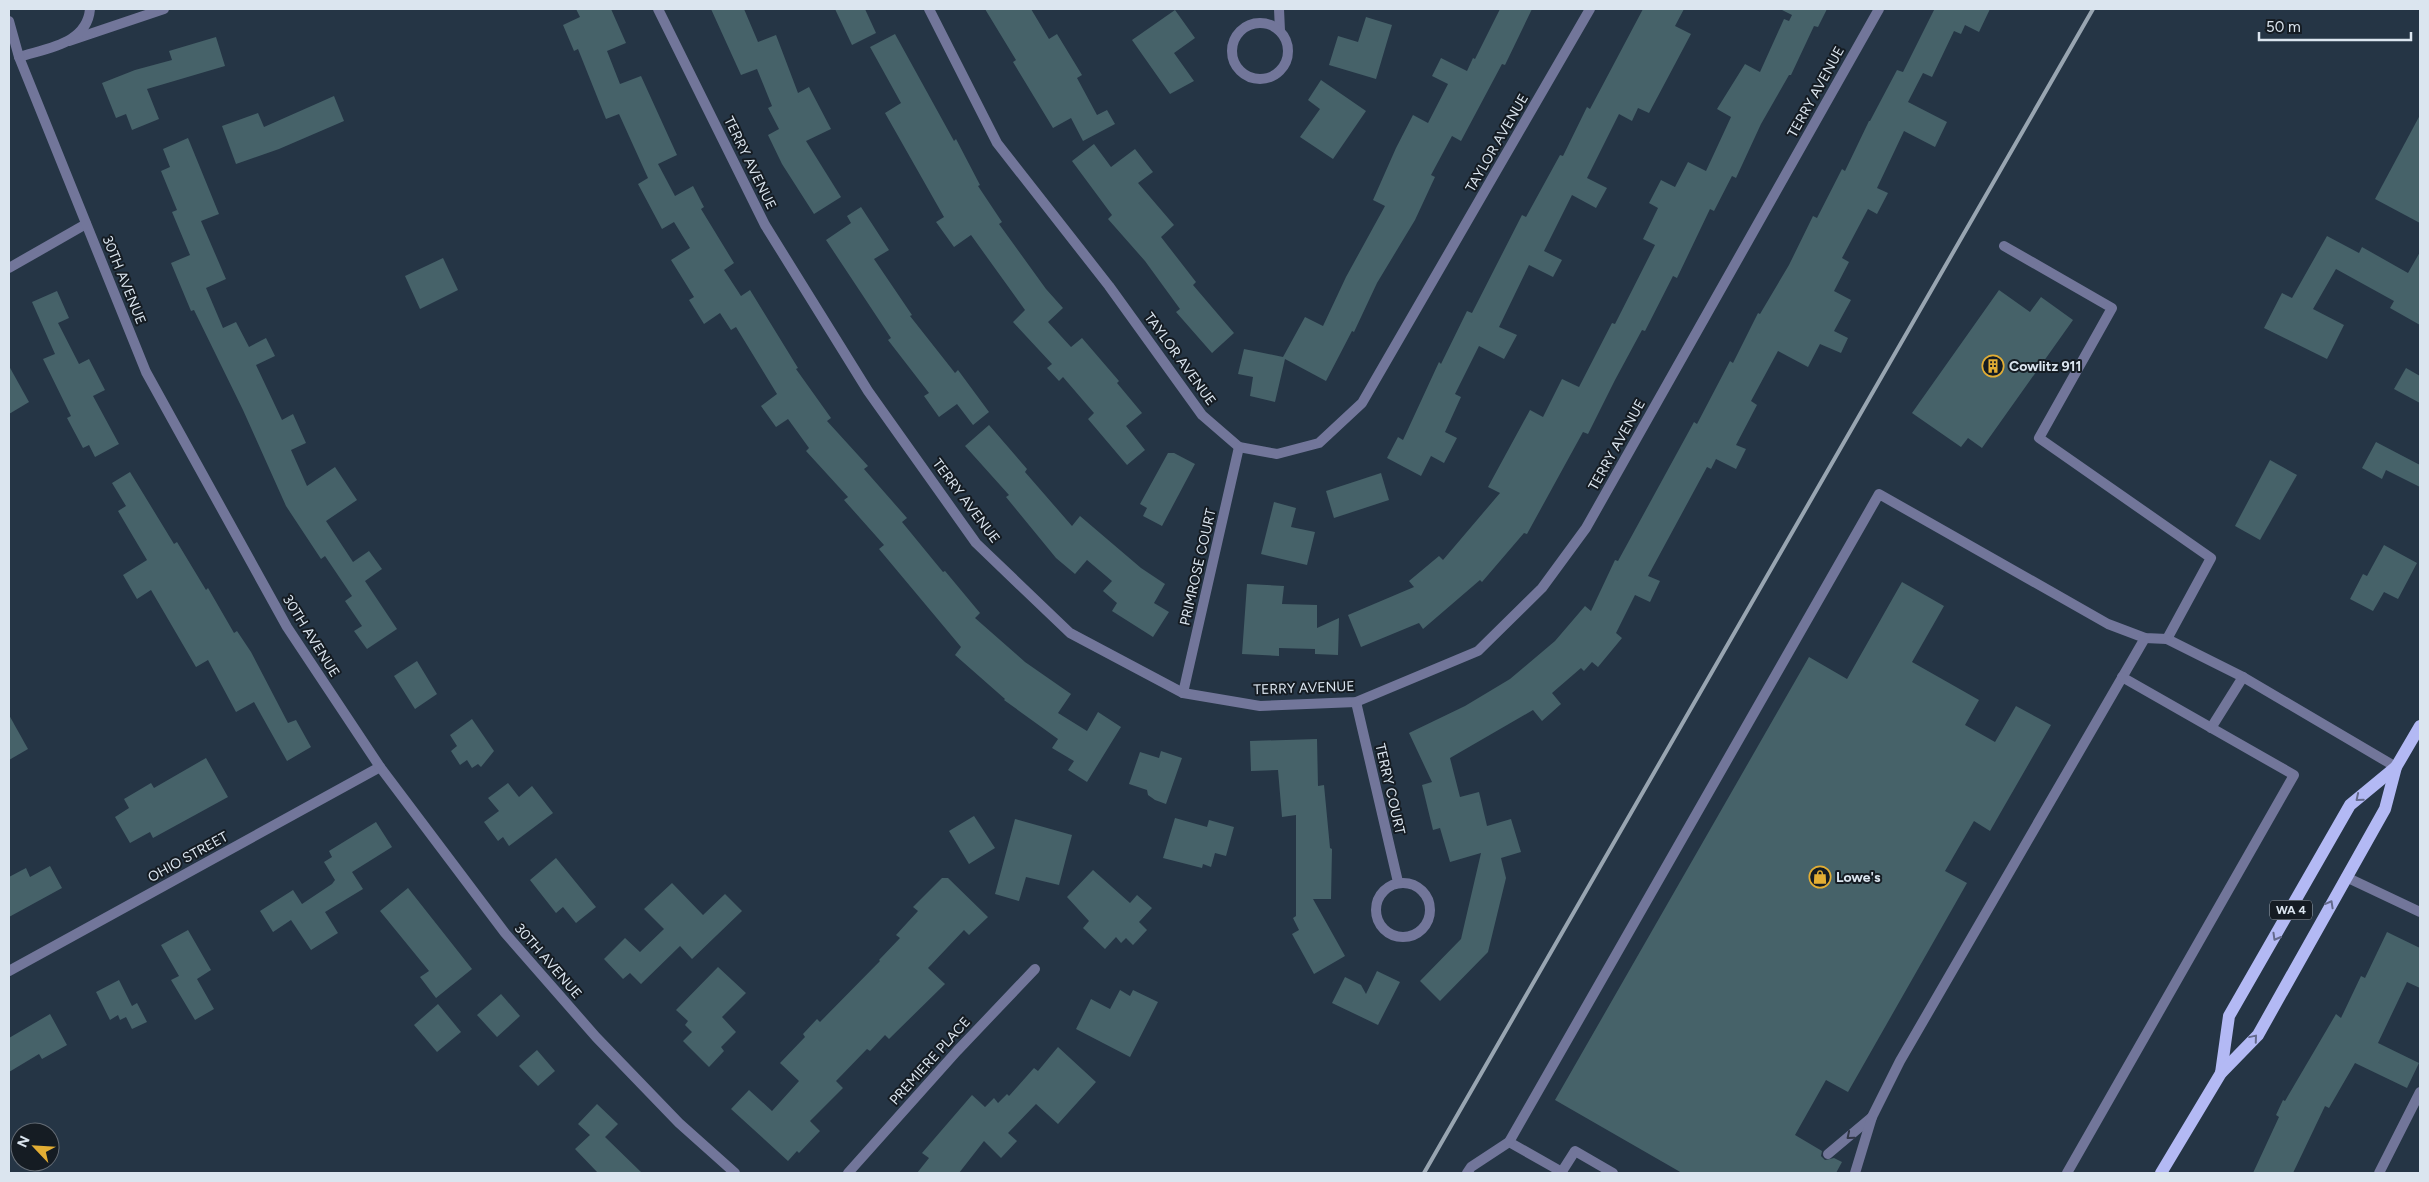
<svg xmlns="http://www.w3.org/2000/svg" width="2429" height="1182" viewBox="0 0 2429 1182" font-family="Figtree,sans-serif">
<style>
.building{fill:#466269}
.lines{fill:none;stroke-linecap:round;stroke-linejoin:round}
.service{stroke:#72769a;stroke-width:10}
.minor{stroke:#72769a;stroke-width:10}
.tertiary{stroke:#72769a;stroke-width:10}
.primary{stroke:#b3b9f4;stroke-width:12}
.rail{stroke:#98a5b1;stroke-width:4}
.oneway{stroke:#646a8c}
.oneway2{stroke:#313747}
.labels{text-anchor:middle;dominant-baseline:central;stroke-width:4;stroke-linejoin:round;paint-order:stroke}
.shield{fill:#151c23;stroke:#a0a9b2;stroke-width:1}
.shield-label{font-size:12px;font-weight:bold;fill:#dbe5ef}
.street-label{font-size:14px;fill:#dbe5ef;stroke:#151c23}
.poi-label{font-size:14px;font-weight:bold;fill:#dbe5ef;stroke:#151c23;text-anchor:start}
</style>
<rect width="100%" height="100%" fill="#253545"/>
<!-- building -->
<g class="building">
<path d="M576,9H611L626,43L607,51L620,84L641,76L677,155L658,164L675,196L693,186L704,207L701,209L734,263L724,270L741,296L750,290L798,368L796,369L831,418L827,421L868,466L864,469L907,518L902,522L943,572L945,571L980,613L975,618L1025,662L1071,694L1058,713L1087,731L1098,712L1121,727L1087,782L1068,770L1074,761L1052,748L1058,739L1004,700L1005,699L955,655L961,647L879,549L884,545L844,500L848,497L806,451L809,448L788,419L776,427L761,406L777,394L736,327L731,330L720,313L704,324L689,300L694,297L671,260L690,248L674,222L662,229L638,184L648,178L619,114L606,119L578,49L574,51L563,25L580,17Z"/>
<path d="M711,9H744L758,42L776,35L798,93L809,87L831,129L806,141L841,197L814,214L782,164L768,135L779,129L768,108L772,106L757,69L741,75Z"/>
<path d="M835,9H865L876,33L852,45Z"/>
<path d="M985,9H1031L1049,39L1057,34L1082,75L1077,78L1097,115L1107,110L1115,124L1083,141L1071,118L1053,128L1013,62L1016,60Z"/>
<path d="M1500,9H1532L1505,65L1502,64L1461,141L1452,136L1431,175L1435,177L1415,220L1377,283L1354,332L1352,331L1326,381L1285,359L1275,402L1250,396L1253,377L1238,374L1244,349L1283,357L1305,317L1323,326L1346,277L1385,206L1373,200L1396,148L1413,115L1428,123L1448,84L1432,76L1441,58L1467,71L1473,58L1475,59Z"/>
<path d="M1643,9H1684L1675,26L1691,34L1649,113L1638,108L1632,121L1619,114L1587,178L1607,188L1596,208L1572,195L1544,251L1562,260L1553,277L1529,265L1499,327L1517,335L1504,359L1479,346L1455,394L1461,397L1445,432L1457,438L1444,463L1431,456L1421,476L1387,458L1398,437L1403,440L1439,362L1441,364L1467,311L1472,313L1522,215L1526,217L1560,155L1563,156L1587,107L1590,109Z"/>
<path d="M1780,9H1827L1818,27L1814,26L1791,75H1789L1761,124L1736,178L1732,176L1714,211L1710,209L1677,278L1673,276L1645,331L1642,330L1615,380L1588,434L1583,432L1527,534L1524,533L1482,582L1480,580L1423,629L1419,623L1361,647L1348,615L1414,587L1409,581L1439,556L1443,560L1500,493L1488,487L1530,410L1543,417L1562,379L1579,387L1612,323L1615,324L1655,245L1643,239L1658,208L1649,203L1661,180L1675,187L1688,162L1706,171L1731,117L1717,109L1745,64L1760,72L1784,19L1789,21L1792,15Z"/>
<path d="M1932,9H1990L1979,32L1965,25L1961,34L1954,31L1932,77L1923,73L1908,102L1947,122L1935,147L1904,131L1877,188L1888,193L1877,214L1868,209L1842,258L1849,262L1834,291L1851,300L1834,331L1848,338L1841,353L1820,344L1808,367L1778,351L1751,401L1757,405L1736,445L1746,449L1736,469L1716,459L1711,469L1707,467L1648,576L1660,581L1650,602L1635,595L1616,633L1622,638L1598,667L1592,662L1584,671L1581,668L1552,693L1561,704L1542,721L1533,710L1450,758L1460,797L1479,792L1487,826L1511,819L1521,852L1501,858L1506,878L1488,952L1440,1001L1420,981L1461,939L1481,853L1450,862L1440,828L1433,830L1422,785L1432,782L1409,733L1465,706L1510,679L1555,641L1585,606L1591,611L1615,560L1618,561L1694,422L1697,424L1730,361L1733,363L1758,313L1760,314L1789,265L1813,216L1817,218L1842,169L1845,171L1869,121H1870L1897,70L1903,72L1934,10Z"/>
<path d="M1175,10L1195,38L1174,53L1194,81L1170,94L1132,40Z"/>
<path d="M1366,17L1392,25L1376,79L1329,65L1338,36L1358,42Z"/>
<path d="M895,34L954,141L956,139L980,185L978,186L1002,222L999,224L1046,289L1063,308L1048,322L1071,347L1082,338L1119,381L1117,383L1142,413L1126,426L1145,450L1127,465L1088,419L1094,413L1063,377L1059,381L1047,368L1052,364L1013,322L1025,310L971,235L954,247L936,222L944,217L885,113L901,103L870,47Z"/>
<path d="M216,37L225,66L147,89L159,119L132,130L126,114L116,118L102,83L135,70L172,60L169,51Z"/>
<path d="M1321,80L1366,111L1333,159L1300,137L1320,109L1308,100Z"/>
<path d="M334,96L344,121L279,149L236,164L222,126L258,113L264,127Z"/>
<path d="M2420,115V223L2375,199Z"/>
<path d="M188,138L219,214L201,221L226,279L206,288L223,328L236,322L249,347L266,338L275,356L256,365L282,420L293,414L306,443L291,450L307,486L335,467L357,500L326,521L353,562L369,551L382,569L365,581L397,629L367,649L354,631L362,626L345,601L352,596L325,556L321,559L286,506L243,410L194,310L191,311L171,263L190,255L172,212L177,210L161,171L170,167L163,149Z"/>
<path d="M1094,144L1111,167L1135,149L1153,172L1138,183L1174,225L1161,237L1196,282L1193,285L1234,333L1212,353L1176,312L1180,309L1145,261L1108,219L1112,215L1072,161Z"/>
<path d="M861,207L889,250L874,259L912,315L910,316L955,373L958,370L989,412L973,425L957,404L939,417L924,396L929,393L888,340L891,338L826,240L851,223L847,216Z"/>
<path d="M2327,236L2359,253L2362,247L2408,273L2420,252V325L2390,308L2394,301L2336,269L2313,309L2344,325L2327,359L2264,328L2282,293L2292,298Z"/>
<path d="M443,258L458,290L420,309L405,276Z"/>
<path d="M1999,290L2030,312L2041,297L2073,320L1982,448L1968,438L1961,447L1912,413Z"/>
<path d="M57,291L69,318L58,323L79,364L89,359L105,390L93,396L119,444L95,457L89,445L83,448L67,418L71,416L43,359L55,354L32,302Z"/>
<path d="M9,366L29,402L9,414Z"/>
<path d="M2406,368L2420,376V403L2394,389Z"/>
<path d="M989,425L1027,469L1025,472L1072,526L1080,516L1141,568L1165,584L1154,603L1169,612L1153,637L1112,611L1117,603L1103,591L1112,581L1087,560L1075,574L1056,558L1006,497L1009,495L965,446Z"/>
<path d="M2376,442L2420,465V487L2386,470L2382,479L2362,468Z"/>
<path d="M1168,453H1174L1195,464L1162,526L1143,516L1147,508L1140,504Z"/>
<path d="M2270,460L2297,475L2260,540L2235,526Z"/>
<path d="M130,472L174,544L177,542L206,590L208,588L234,633L237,631L251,652L288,723L296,720L311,747L287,761L254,702L236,712L208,660L196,667L151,590L137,599L123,575L147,560L118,511L126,506L112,483Z"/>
<path d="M1381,473L1389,500L1334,518L1326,491Z"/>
<path d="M1274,502L1296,508L1291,527L1315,532L1307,565L1261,554Z"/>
<path d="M2384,545L2417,563L2398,599L2384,592L2373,611L2350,599L2363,574L2367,576Z"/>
<path d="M1902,582L1944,606L1912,662L1979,700L1965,725L1995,742L2016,706L2051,725L1990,831L1974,821L1945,871L1967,883L1848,1092L1826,1080L1795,1135L1822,1151L1821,1156L1825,1160L1834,1158L1842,1162L1836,1173H1682L1555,1100L1809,657L1847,679Z"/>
<path d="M1247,584L1284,586L1282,604L1317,605V628L1339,618L1338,655L1315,654V649L1279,648V656L1242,654Z"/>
<path d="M417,661L437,694L415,709L394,676Z"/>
<path d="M9,715L28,749L9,760Z"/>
<path d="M472,719L494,751L481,767L478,764L472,768L467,760L460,765L451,751L457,746L450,735Z"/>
<path d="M1317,739L1318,786L1324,785L1330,848L1332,849L1331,899H1313L1345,956L1314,974L1292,934L1299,930L1293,918L1296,916V815L1282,817L1278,770L1251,771L1250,741Z"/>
<path d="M1161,751L1182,758L1166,804L1155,800L1148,795L1147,790L1129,784L1140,752L1159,758Z"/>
<path d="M206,758L228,797L153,838L150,832L130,843L115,817L129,808L124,799L151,783L154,788Z"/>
<path d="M508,783L519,797L532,786L553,813L509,846L503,837L498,841L484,822L499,811L488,798Z"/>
<path d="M974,816L995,848L969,864L949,831Z"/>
<path d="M1175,818L1207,827L1209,820L1234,827L1226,856L1215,853L1211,867L1203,864L1202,868L1163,858Z"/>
<path d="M1015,819L1072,835L1059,885L1026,877L1019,901L995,894Z"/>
<path d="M376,822L392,847L352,872L363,889L325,912L338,933L311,950L291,920L273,932L260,911L293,890L302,904L332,884L335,880L324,862L332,857L329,851Z"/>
<path d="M556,858L596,907L576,923L563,907L556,913L530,880Z"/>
<path d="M50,866L62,888L9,917V877L26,868L30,877Z"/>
<path d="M1093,870L1130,903L1137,895L1152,908L1139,922L1147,930L1133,945L1126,938L1121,943L1116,937L1105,949L1083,928L1089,921L1067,897Z"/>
<path d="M942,878H948L988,917L969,935L964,930L928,968L945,984L889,1039L885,1035L870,1051L867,1049L836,1081L843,1088L810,1121L820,1131L799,1153L797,1151L788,1161L731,1109L749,1090L772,1111L799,1081L780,1063L805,1037L803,1034L817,1019L820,1022L880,961L879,960L900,938L896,935L918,911L913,907Z"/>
<path d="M672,883L703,915L725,894L742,911L692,959L680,946L641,984L630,973L623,979L604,959L625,938L640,952L664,929L644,909Z"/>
<path d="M408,888L472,969L436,998L420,977L429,971L380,911Z"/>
<path d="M188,930L211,970L197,979L214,1009L195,1020L171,980L179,976L161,945Z"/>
<path d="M2387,932L2420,948V988L2407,982L2378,1043L2419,1063L2407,1088L2355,1063L2329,1108L2325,1106L2293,1173H2253L2279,1117L2276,1115L2283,1100L2285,1101L2336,1014L2341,1018L2361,976L2365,978Z"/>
<path d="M718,967L746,993L722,1017L736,1032L721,1047L724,1051L709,1067L683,1041L692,1032L685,1025L688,1021L676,1010Z"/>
<path d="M1377,971L1400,982L1378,1025L1332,1003L1345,977L1361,985L1366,994Z"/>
<path d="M119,980L132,1006L137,1003L147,1022L132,1029L126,1017L120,1020L118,1015L110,1020L96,992Z"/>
<path d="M1120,990L1130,996L1133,990L1158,1002L1130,1057L1076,1029L1091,999L1110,1009Z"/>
<path d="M501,994L520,1016L497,1037L477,1015Z"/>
<path d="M438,1004L461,1032L437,1052L414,1025Z"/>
<path d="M50,1014L67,1045L42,1059L39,1054L9,1072V1038Z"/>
<path d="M1058,1047L1096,1082L1058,1124L1036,1104L1008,1133L1017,1141L1001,1158L984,1141L959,1173H917L929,1158L922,1153L972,1095L985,1107L994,1098L998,1103L1007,1094L1009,1096L1034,1068L1038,1071Z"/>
<path d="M537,1050L555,1071L538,1086L519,1066Z"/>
<path d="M597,1104L618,1124L605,1137L642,1173H598L575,1149L590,1135L578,1124Z"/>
</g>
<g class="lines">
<!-- service -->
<g class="service">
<path d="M69,41L164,9"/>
<path d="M19,57C47,48 87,44 90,9"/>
<path d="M2004,246L2112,308L2039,438L2211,558L2167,639"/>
<path d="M2211,728L2243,677"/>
<path d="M1509,1142L1562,1172"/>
<path d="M1828,1154L1872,1117"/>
<path d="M1467,1173L1471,1167L1509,1142L1879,494L2108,624L2145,638L2167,639L2243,677L2396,767"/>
<path d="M1561,1173L1575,1151L1613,1173"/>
<path d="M1855,1173L1872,1117L1900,1061L2145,638"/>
<path d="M2067,1173L2294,775L2122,677"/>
<path d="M2379,1173L2420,1092"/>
</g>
<!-- minor -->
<g class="minor">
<path d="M658,9L765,225L868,391L976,543L1070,633L1183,693L1260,706L1356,702L1478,651L1542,588L1586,528L1879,9"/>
<path d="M929,9L997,143L1109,286L1202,415L1239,447L1277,454L1319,443L1362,403L1590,9"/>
<path d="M1279,9L1280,31"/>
<circle cx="1260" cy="51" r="28"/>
<path d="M9,268L86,224"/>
<path d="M1183,693L1239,447"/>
<path d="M1356,702L1398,882"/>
<path d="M2346,877L2420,912"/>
<circle cx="1403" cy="910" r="27"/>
<path d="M9,971L380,767"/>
<path d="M848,1173L957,1051L1035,969"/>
</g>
<!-- tertiary -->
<path class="tertiary" d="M9,21L19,57L146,372L287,627L380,767L505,933L596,1037L679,1123L735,1173"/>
<!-- primary -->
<g class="primary">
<path d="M2221,1073L2229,1016L2350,805L2396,767"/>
<path d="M2161,1173L2221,1073L2258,1035L2385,809L2396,767L2420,726"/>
</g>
<!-- rail -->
<path class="rail" d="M1424,1173L2093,9"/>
</g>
<!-- one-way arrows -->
<defs><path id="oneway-chevron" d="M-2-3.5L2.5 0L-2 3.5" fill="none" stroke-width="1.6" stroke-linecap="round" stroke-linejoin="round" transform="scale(1.25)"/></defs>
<g class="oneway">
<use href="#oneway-chevron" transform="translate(2359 798) rotate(140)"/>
<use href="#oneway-chevron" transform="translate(2330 904) rotate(-61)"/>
<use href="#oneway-chevron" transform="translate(2276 937) rotate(120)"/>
<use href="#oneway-chevron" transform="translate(2254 1038) rotate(-50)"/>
</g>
<use class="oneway2" href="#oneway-chevron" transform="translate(1850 1136) rotate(140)"/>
<!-- icons -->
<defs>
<g id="building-ring" transform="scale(1.125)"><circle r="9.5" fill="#151c23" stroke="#e3ae34" stroke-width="1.5"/><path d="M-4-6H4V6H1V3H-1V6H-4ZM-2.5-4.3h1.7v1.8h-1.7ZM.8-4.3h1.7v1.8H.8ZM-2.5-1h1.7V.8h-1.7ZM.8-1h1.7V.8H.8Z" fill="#e3ae34"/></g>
<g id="shop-ring" transform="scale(1.125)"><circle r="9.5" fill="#151c23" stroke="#e3ae34" stroke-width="1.5"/><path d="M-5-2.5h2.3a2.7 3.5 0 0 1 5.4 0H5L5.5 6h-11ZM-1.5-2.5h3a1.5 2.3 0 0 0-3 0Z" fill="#e3ae34"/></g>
</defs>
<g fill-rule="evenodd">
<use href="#building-ring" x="1993" y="366"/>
<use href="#shop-ring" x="1820" y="877"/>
</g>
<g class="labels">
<!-- shield labels -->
<rect class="shield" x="2270" y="900.5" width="42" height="19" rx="4"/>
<g class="shield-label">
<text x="2291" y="910">WA 4</text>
</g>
<!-- street labels -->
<g class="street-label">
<text transform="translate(1816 92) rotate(-61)">TERRY AVENUE</text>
<text transform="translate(1497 143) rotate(-60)">TAYLOR AVENUE</text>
<text transform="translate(750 163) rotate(64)">TERRY AVENUE</text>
<text transform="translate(124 280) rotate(68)">30TH AVENUE</text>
<text transform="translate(1180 359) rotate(54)">TAYLOR AVENUE</text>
<text transform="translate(1617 445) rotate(-61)">TERRY AVENUE</text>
<text transform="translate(966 501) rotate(53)">TERRY AVENUE</text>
<text transform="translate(1198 567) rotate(-77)">PRIMROSE COURT</text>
<text transform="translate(311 636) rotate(58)">30TH AVENUE</text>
<text transform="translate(1304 688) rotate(-2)">TERRY AVENUE</text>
<text transform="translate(1390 789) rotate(77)">TERRY COURT</text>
<text transform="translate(188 857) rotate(-29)">OHIO STREET</text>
<text transform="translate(548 961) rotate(49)">30TH AVENUE</text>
<text transform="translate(930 1061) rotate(-48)">PREMIERE PLACE</text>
</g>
<!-- poi labels -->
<g class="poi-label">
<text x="2009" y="366">Cowlitz 911</text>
<text x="1836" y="877">Lowe's</text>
</g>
</g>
<!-- border -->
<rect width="2429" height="1182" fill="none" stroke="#dbe5ef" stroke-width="20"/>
<!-- north arrow -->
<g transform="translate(35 1147) rotate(295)"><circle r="24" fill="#151c23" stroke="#646c75"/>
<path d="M0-4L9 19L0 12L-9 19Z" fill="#e3ae34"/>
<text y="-8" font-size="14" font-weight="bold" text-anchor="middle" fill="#dbe5ef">N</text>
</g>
<!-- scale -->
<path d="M2259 32v8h152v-8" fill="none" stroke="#dbe5ef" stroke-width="2.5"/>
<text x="2266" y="32" font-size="15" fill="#dbe5ef" stroke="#151c23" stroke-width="4" paint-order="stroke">50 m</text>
</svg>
